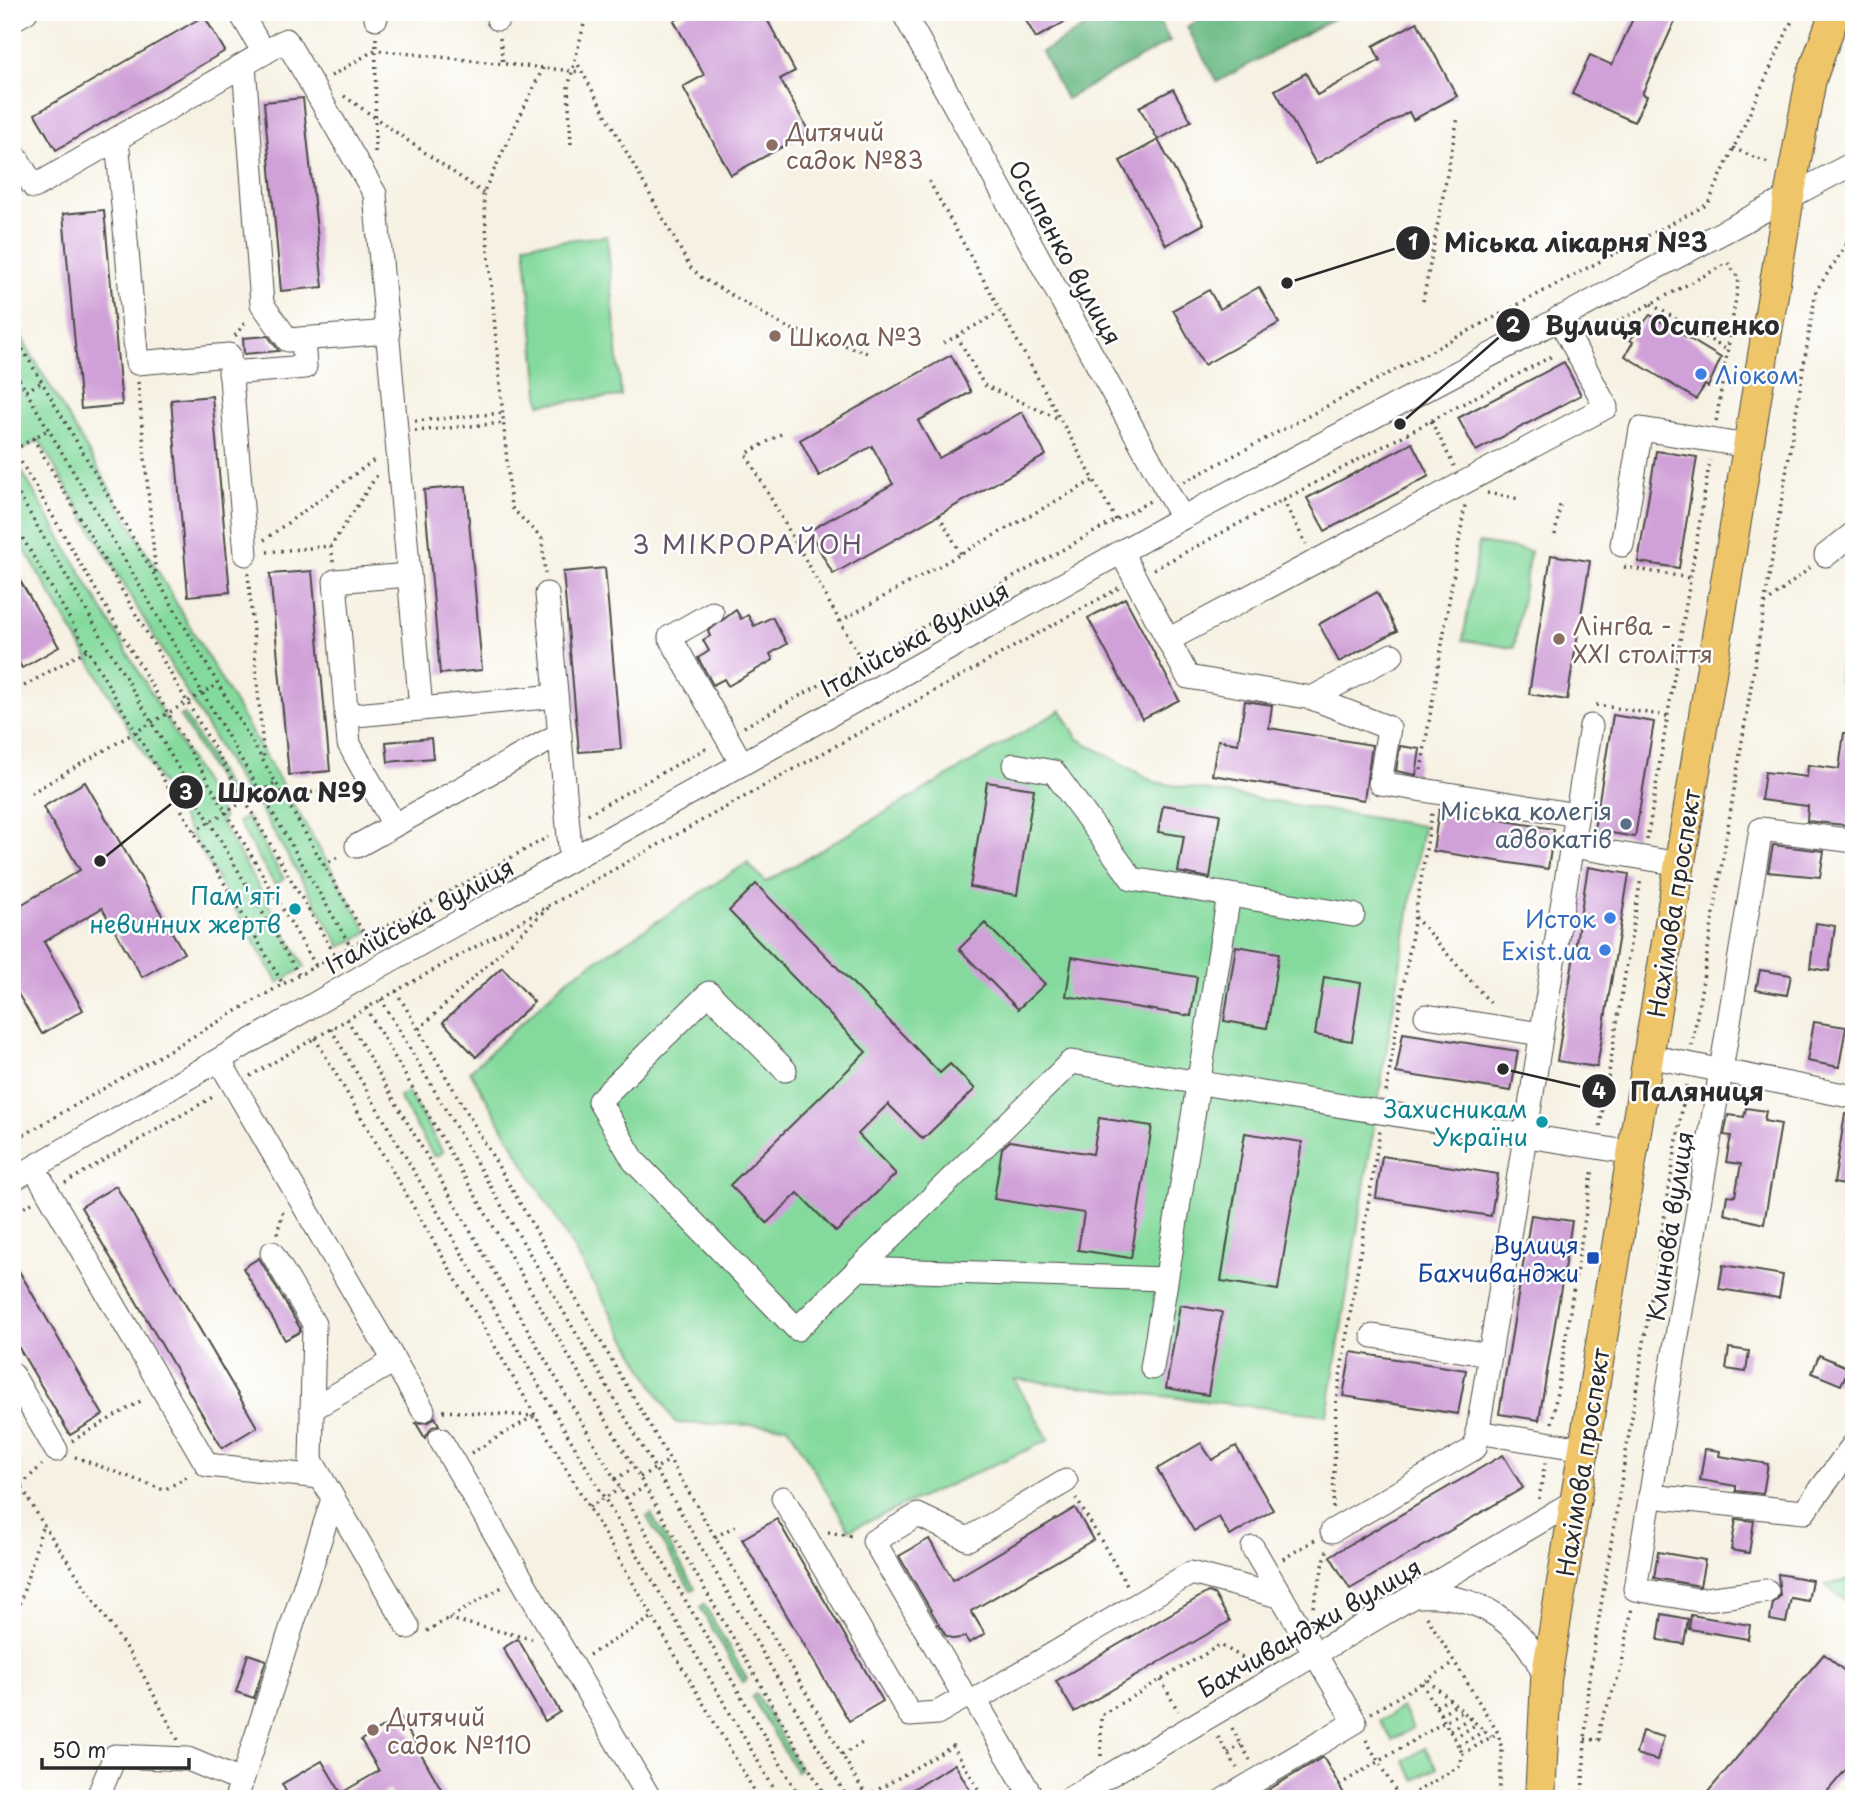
<svg xmlns="http://www.w3.org/2000/svg" width="1866" height="1811" viewBox="0 0 1866 1811" font-family="'Playpen Sans',sans-serif">
<style>
.green{fill:#84da9d;stroke:#588264;stroke-width:2}
.forest{fill:#6bba84;stroke:#4b7258;stroke-width:2}
.building{fill:#d0a1d8}
.lines{fill:none;stroke-linecap:round;stroke-linejoin:round}
.minor-casing{stroke:#494946;stroke-width:25}
.major-casing{stroke:#494946;stroke-width:32}
.path{stroke:#494946;stroke-width:3.5;stroke-dasharray:2 5;stroke-linecap:butt}
.minor{stroke:#fff;stroke-width:23}
.major{stroke:#eec569;stroke-width:30}
.education-dot{fill:#8d6e63;stroke:#fff;stroke-width:2.5}
.shop-dot{fill:#3f7fe0;stroke:#fff;stroke-width:2.5}
.service-dot{fill:#5c6f8a;stroke:#fff;stroke-width:2.5}
.culture-dot{fill:#0f9aa8;stroke:#fff;stroke-width:2.5}
.transit-dot{fill:#1a4fb4;stroke:#fff;stroke-width:2.5}
.labels{text-anchor:middle;dominant-baseline:central;stroke-width:5;stroke-linejoin:round;paint-order:stroke}
.education-label{font-size:24px;fill:#785e54;stroke:#fff;text-anchor:start}
.street-label{font-size:24px;fill:#2b2b2b;stroke:#fff}
.shop-label{font-size:24px;fill:#366cbe;stroke:#fff;text-anchor:end}
.service-label{font-size:24px;fill:#4e5e75;stroke:#fff;text-anchor:end}
.culture-label{font-size:24px;fill:#0d838f;stroke:#fff;text-anchor:end}
.transit-label{font-size:24px;fill:#164399;stroke:#fff;text-anchor:end}
.neighbourhood-label{font-size:26px;letter-spacing:2px;fill:#655468;stroke:#fff}
.leader{fill:none;stroke:#2b2b2b;stroke-width:2.5}
.callout-dot{fill:#2b2b2b;stroke:#fff;stroke-width:2.5}
.mark-label{font-size:21px;text-anchor:middle;font-weight:bold;fill:#fff}
.callout-label{font-size:26px;text-anchor:middle;font-weight:bold;fill:#2b2b2b;stroke:#fff;stroke-width:5;stroke-linejoin:round;paint-order:stroke}
</style>
<rect width="100%" height="100%" fill="#fff"/>
<filter id="ink" filterUnits="userSpaceOnUse"><feTurbulence type="fractalNoise" baseFrequency=".0143" numOctaves="2"/><feDisplacementMap in="SourceGraphic" scale="14" xChannelSelector="R" yChannelSelector="G"/><feConvolveMatrix kernelMatrix="1 2 1 2 8 2 1 2 1" color-interpolation-filters="sRGB"/></filter>
<filter id="wash" filterUnits="userSpaceOnUse"><feTurbulence type="fractalNoise" baseFrequency=".00686" numOctaves="4" result="noise"/><feDisplacementMap in="SourceGraphic" scale="28" xChannelSelector="R" yChannelSelector="G"/><feGaussianBlur stdDeviation="1.57" result="paint"/><feColorMatrix in="noise" values="0 0 0 0 0 0 0 0 0 0 0 0 0 0 0 0 0 1.4 0 .05"/><feComposite in="paint" operator="in"/></filter>
<g filter="url(#wash)">
<rect width="100%" height="100%" fill="#f6f1e2"/>
<!-- green -->
<g class="green">
<path d="M607,236L621,396L540,404L525,244Z"/>
<path d="M12,321L368,932L341,947L255,800L251,802L39,440L13,456L224,818L220,821L305,967L278,983L12,528Z"/>
<path d="M1479,543L1530,551L1514,648L1463,640Z"/>
<path d="M1854,650V704C1835,689 1834,665 1854,650Z"/>
<path d="M1061,710L1077,738L1154,782L1423,826L1327,1415L1014,1379L1049,1440L849,1530L788,1426L675,1423L470,1071L568,979L747,863L766,882Z"/>
<path d="M184,714L233,797L229,800L180,716Z"/>
<path d="M247,817L284,879L275,885L238,822Z"/>
<path d="M408,1092L443,1152L434,1157L399,1097Z"/>
<path d="M651,1514L695,1589L691,1591L647,1517Z"/>
<path d="M1854,1578V1608L1826,1585Z"/>
<path d="M704,1604L747,1679L743,1682L700,1607Z"/>
<path d="M756,1694L800,1769L796,1771L752,1697Z"/>
<path d="M1402,1708L1413,1728L1392,1740L1380,1721Z"/>
<path d="M1425,1748L1437,1768L1415,1780L1404,1761Z"/>
</g>
<!-- forest -->
<g class="forest">
<path d="M1111,12H1154L1170,41L1066,99L1042,52Z"/>
<path d="M1213,12H1345L1217,82L1187,27Z"/>
</g>
<g id="blocks">
<!-- building -->
<g class="building">
<path d="M690,12H763L795,71L780,79L809,132L731,175L683,87L704,75L674,21Z"/>
<path d="M1021,12H1083L1036,38Z"/>
<path d="M1636,12H1679L1642,94L1647,96L1634,122L1572,94L1590,55L1612,65Z"/>
<path d="M204,16L225,51L56,150L35,114Z"/>
<path d="M1417,22L1457,96L1413,120L1409,112L1316,164L1275,90L1306,73L1317,95L1380,60L1373,46Z"/>
<path d="M1173,89L1191,121L1158,140L1139,107Z"/>
<path d="M303,98L323,287L281,291L264,102Z"/>
<path d="M1158,140L1204,224L1166,245L1120,161Z"/>
<path d="M104,210L122,405L81,409L63,214Z"/>
<path d="M1259,287L1279,323L1204,365L1173,310L1209,290L1220,309Z"/>
<path d="M1650,315L1721,358L1708,387L1705,385L1696,399L1625,356L1633,342L1630,340Z"/>
<path d="M268,336L279,351L244,354L243,338Z"/>
<path d="M951,355L971,392L918,421L939,458L1022,412L1046,455L833,574L809,531L893,484L872,446L819,476L800,440Z"/>
<path d="M1564,362L1581,395L1476,451L1458,418Z"/>
<path d="M212,396L230,592L188,596L171,400Z"/>
<path d="M1412,443L1429,476L1325,531L1307,498Z"/>
<path d="M1656,451L1697,457L1679,568L1638,562Z"/>
<path d="M466,486L482,670L440,674L424,490Z"/>
<path d="M1551,555L1590,561L1567,700L1529,694Z"/>
<path d="M12,567L59,647L22,668L12,651Z"/>
<path d="M605,568L621,749L579,752L563,572Z"/>
<path d="M312,571L330,771L289,775L270,574Z"/>
<path d="M1377,592L1397,631L1339,662L1319,624Z"/>
<path d="M1125,598L1179,700L1142,719L1088,618Z"/>
<path d="M736,610L741,619L748,615L754,626L772,617L787,644L770,654L773,660L728,686L724,679L713,685L698,658L709,651L703,640L710,636L708,631Z"/>
<path d="M1245,701L1272,705L1269,728L1372,745L1364,800L1212,775L1218,740L1238,744Z"/>
<path d="M1613,715L1654,722L1635,837L1594,830Z"/>
<path d="M1844,733H1854V826L1807,821L1808,806L1761,800L1765,772L1807,777L1808,765L1839,769Z"/>
<path d="M431,738L433,758L388,762L386,742Z"/>
<path d="M1400,746L1420,749L1416,775L1396,771Z"/>
<path d="M85,782L184,953L142,977L102,908L44,942L83,1010L42,1034L12,984V910L80,870L43,807Z"/>
<path d="M987,782L1034,789L1017,895L970,887Z"/>
<path d="M1163,805L1220,814L1210,878L1178,872L1184,836L1158,832Z"/>
<path d="M1439,810L1554,829L1548,869L1433,851Z"/>
<path d="M1773,845L1824,851L1820,877L1768,872Z"/>
<path d="M1588,867L1629,874L1597,1067L1557,1061Z"/>
<path d="M756,884L940,1073L950,1064L975,1089L923,1139L888,1104L858,1134L896,1174L836,1232L798,1193L767,1223L730,1185L866,1052L729,911Z"/>
<path d="M985,923L1045,984L1018,1009L959,949Z"/>
<path d="M1816,923L1835,926L1829,971L1810,968Z"/>
<path d="M1236,946L1279,953L1267,1028L1224,1021Z"/>
<path d="M1072,957L1197,977L1191,1016L1066,996Z"/>
<path d="M502,967L534,1002L476,1057L443,1022Z"/>
<path d="M1760,970L1791,975L1787,995L1756,990Z"/>
<path d="M1324,977L1361,983L1352,1041L1315,1035Z"/>
<path d="M1814,1022L1846,1027L1839,1067L1807,1061Z"/>
<path d="M1403,1033L1518,1051L1511,1091L1396,1073Z"/>
<path d="M1746,1108L1766,1111L1764,1121L1781,1124L1764,1224L1724,1214L1727,1195L1735,1196L1741,1164L1726,1162L1731,1136L1724,1135L1728,1115L1744,1117Z"/>
<path d="M1845,1114L1854,1115V1187L1834,1183Z"/>
<path d="M1099,1118L1152,1126L1131,1258L1078,1250L1084,1213L994,1199L1002,1148L1010,1141L1093,1154Z"/>
<path d="M1245,1133L1302,1142L1278,1290L1221,1281Z"/>
<path d="M1382,1156L1498,1174L1491,1216L1376,1198Z"/>
<path d="M116,1186L257,1427L222,1448L81,1207Z"/>
<path d="M1531,1215L1572,1221L1539,1420L1499,1414Z"/>
<path d="M259,1258L300,1328V1332L285,1340L243,1268Z"/>
<path d="M12,1259L103,1415L70,1435L12,1336Z"/>
<path d="M1723,1265L1783,1275L1779,1298L1719,1289Z"/>
<path d="M1180,1305L1222,1312L1208,1395L1166,1388Z"/>
<path d="M1729,1348L1749,1351L1746,1372L1726,1369Z"/>
<path d="M1351,1352L1466,1370L1458,1414L1343,1396Z"/>
<path d="M1819,1355L1849,1368L1841,1385L1812,1373Z"/>
<path d="M435,1417L439,1425L432,1427L425,1438L416,1423L429,1422Z"/>
<path d="M1201,1443L1212,1460L1236,1446L1273,1510L1230,1536L1219,1517L1194,1531L1157,1469Z"/>
<path d="M1705,1449L1720,1451L1719,1456L1768,1464L1763,1494L1736,1491V1486L1700,1480Z"/>
<path d="M1503,1455L1523,1488L1350,1589L1330,1556Z"/>
<path d="M1075,1508L1093,1540L971,1611L985,1634L969,1643L965,1637L954,1639L946,1636L899,1556L929,1539L953,1580Z"/>
<path d="M777,1519L883,1701L849,1721L742,1539Z"/>
<path d="M1736,1519L1754,1521L1749,1553L1731,1550Z"/>
<path d="M1658,1552L1705,1560L1700,1586L1654,1578Z"/>
<path d="M1778,1574L1812,1580L1808,1601L1791,1598L1786,1623L1770,1620L1773,1603L1780,1596Z"/>
<path d="M1208,1592L1214,1594L1230,1621L1074,1712L1056,1681Z"/>
<path d="M1662,1614L1688,1619L1684,1644L1658,1640Z"/>
<path d="M1691,1615L1750,1625L1748,1639L1689,1629Z"/>
<path d="M518,1639L560,1712L545,1721L503,1648Z"/>
<path d="M248,1654L266,1660L254,1698L236,1692Z"/>
<path d="M1824,1654L1854,1679V1760L1821,1799H1702Z"/>
<path d="M400,1717L447,1799H395L389,1790L375,1799H290L282,1784L322,1761L341,1793L379,1771L361,1740Z"/>
<path d="M1642,1731L1664,1737L1657,1760L1636,1754Z"/>
<path d="M1323,1757L1347,1799H1253Z"/>
<path d="M955,1764L975,1799H896Z"/>
</g>
</g>
</g>
<g filter="url(#ink)">
<use href="#blocks" fill-opacity="0" stroke="#494946" stroke-width="2"/>
<g class="lines">
<!-- minor casing -->
<g class="minor-casing">
<g id="minor">
<path d="M240,12L264,53"/>
<path d="M375,12L376,18"/>
<path d="M498,12V19"/>
<path d="M903,12L1182,518"/>
<path d="M12,20L26,12"/>
<path d="M244,65L262,304L288,340L388,332"/>
<path d="M117,139L137,363L229,355L246,554"/>
<path d="M12,150L34,187L286,40L375,194L421,709"/>
<path d="M230,373L305,367L303,339"/>
<path d="M1622,545L1641,429L1748,446"/>
<path d="M1121,552L1188,677L1312,698L1389,728L1380,783L1577,815"/>
<path d="M1826,555L1854,533"/>
<path d="M547,594L571,859"/>
<path d="M712,613L670,637L742,764"/>
<path d="M1168,640L1606,407L1559,318"/>
<path d="M1312,698L1392,655"/>
<path d="M346,716L556,696"/>
<path d="M1014,765L1054,772L1132,879L1353,915"/>
<path d="M394,825L349,744L335,581L409,575"/>
<path d="M357,846L560,734"/>
<path d="M1572,846L1680,864"/>
<path d="M1426,1016L1541,1034"/>
<path d="M1648,1056L1854,1097"/>
<path d="M219,1060L423,1410"/>
<path d="M785,1070L709,993L599,1101L634,1161L797,1329L1071,1062L1633,1153"/>
<path d="M34,1168L207,1465L320,1477"/>
<path d="M12,1180L382,965L1182,518L1854,163"/>
<path d="M272,1253L314,1324L311,1460L408,1627"/>
<path d="M858,1269L1166,1279"/>
<path d="M1373,1336L1490,1355"/>
<path d="M1152,1368L1229,895"/>
<path d="M12,1374L56,1450"/>
<path d="M312,1409L394,1361"/>
<path d="M1477,1432L1584,1449"/>
<path d="M440,1439L650,1799"/>
<path d="M1650,1496L1804,1512L1854,1444"/>
<path d="M783,1498L910,1715L937,1713L965,1697L975,1700L1033,1799"/>
<path d="M1332,1531L1475,1448L1591,726"/>
<path d="M1767,1591L1698,1600L1635,1589L1761,829L1854,841"/>
<path d="M1418,1596C1479,1593 1524,1623 1546,1680"/>
<path d="M965,1697L874,1541L918,1515L968,1539L1066,1481"/>
<path d="M975,1700L1191,1573L1282,1597"/>
<path d="M97,1799L115,1756L188,1759L241,1781"/>
<path d="M236,1799L333,1499"/>
<path d="M1069,1799L1575,1501"/>
<path d="M1225,1799L1355,1722L1253,1548"/>
</g>
</g>
<!-- major casing -->
<g class="major-casing">
<path id="major" d="M1540,1799L1546,1680L1789,197L1811,79L1835,12"/>
</g>
<!-- path -->
<g class="path">
<path d="M500,38L503,64"/>
<path d="M575,59L690,267L702,278L788,328L868,353"/>
<path d="M543,68L483,193L511,507L542,539L545,574"/>
<path d="M331,76L375,50L581,72"/>
<path d="M344,96L483,193"/>
<path d="M1851,129L1854,112"/>
<path d="M571,144L568,88L587,12"/>
<path d="M1733,148L1770,164"/>
<path d="M375,152L376,38"/>
<path d="M929,181L1116,520"/>
<path d="M1423,301L1458,117"/>
<path d="M1651,304L1727,350"/>
<path d="M12,331L366,937"/>
<path d="M1592,335L1728,263L1739,279L1716,422"/>
<path d="M235,336L247,320"/>
<path d="M957,336L984,385L1059,419"/>
<path d="M944,343L1000,312"/>
<path d="M12,367L351,947"/>
<path d="M138,382L156,577"/>
<path d="M26,391L42,382"/>
<path d="M415,421L503,413"/>
<path d="M1431,421L1454,466"/>
<path d="M415,431L504,423"/>
<path d="M781,434L746,454L862,661"/>
<path d="M33,438L335,955"/>
<path d="M14,450L316,966"/>
<path d="M14,450L49,429"/>
<path d="M1184,482L1708,204L1796,12"/>
<path d="M12,483L299,975"/>
<path d="M1487,493L1520,499"/>
<path d="M1283,500L1306,544"/>
<path d="M939,515L961,554"/>
<path d="M12,520L283,984"/>
<path d="M1555,535L1560,505"/>
<path d="M264,540L377,458"/>
<path d="M267,552L331,546"/>
<path d="M333,562L331,546L379,472"/>
<path d="M1624,567L1690,578"/>
<path d="M1154,569L1554,355"/>
<path d="M248,573L264,761"/>
<path d="M1765,604L1811,567"/>
<path d="M840,621L1094,480"/>
<path d="M12,693L88,649"/>
<path d="M1596,705L1667,716"/>
<path d="M744,727L1150,501"/>
<path d="M1421,770L1465,505"/>
<path d="M31,793L218,684"/>
<path d="M283,795L350,789"/>
<path d="M588,814L710,746"/>
<path d="M194,831L275,783"/>
<path d="M1647,840L1710,460"/>
<path d="M323,865L340,856"/>
<path d="M1415,917L1492,1005"/>
<path d="M396,991L868,1799"/>
<path d="M381,999L848,1799"/>
<path d="M366,1008L827,1799"/>
<path d="M347,1019L801,1799"/>
<path d="M331,1029L780,1799"/>
<path d="M419,1029L550,906"/>
<path d="M315,1038L759,1799"/>
<path d="M1692,1046L1816,291L1854,233"/>
<path d="M250,1076L396,991L1119,588"/>
<path d="M1386,1092L1432,813"/>
<path d="M1600,1126L1641,878"/>
<path d="M12,1142L283,984L548,837"/>
<path d="M65,1183L216,1095"/>
<path d="M12,1214L32,1203"/>
<path d="M277,1234L283,1211"/>
<path d="M443,1411L535,1416"/>
<path d="M1552,1423L1593,1168"/>
<path d="M72,1441L144,1399"/>
<path d="M471,1453L534,1416"/>
<path d="M75,1457L164,1490L190,1475"/>
<path d="M12,1470L43,1524L140,1669L178,1740"/>
<path d="M640,1477L670,1460"/>
<path d="M615,1479L634,1468"/>
<path d="M21,1485L42,1465"/>
<path d="M626,1498L645,1487"/>
<path d="M1076,1498L1129,1588"/>
<path d="M1539,1499L1545,1462"/>
<path d="M589,1507L620,1489"/>
<path d="M1333,1508L1336,1401L1380,1131"/>
<path d="M828,1532L855,1537"/>
<path d="M715,1537L735,1526"/>
<path d="M1283,1559L1315,1540"/>
<path d="M1313,1607L1327,1550"/>
<path d="M1427,1617L1498,1733L1502,1750L1499,1799"/>
<path d="M449,1619L532,1639"/>
<path d="M12,1631L43,1524"/>
<path d="M427,1631L502,1587"/>
<path d="M589,1655L653,1617"/>
<path d="M1161,1680L1178,1711"/>
<path d="M1428,1680L1491,1737"/>
<path d="M1422,1683L1463,1754"/>
<path d="M1436,1706L1449,1699"/>
<path d="M1371,1713L1455,1663"/>
<path d="M1440,1714L1456,1705"/>
<path d="M1232,1728L1250,1760"/>
<path d="M1450,1730L1470,1718"/>
<path d="M1218,1737L1237,1768"/>
<path d="M1454,1738L1477,1724"/>
<path d="M1585,1739L1599,1740L1600,1726L1621,1669L1632,1607"/>
<path d="M1366,1740L1400,1799"/>
<path d="M1459,1746L1484,1731"/>
<path d="M1228,1753L1241,1745"/>
<path d="M842,1755L862,1743"/>
<path d="M1101,1756V1715L1220,1645L1256,1665"/>
<path d="M1339,1785L1463,1711"/>
<path d="M867,1796L953,1746L984,1799"/>
<path d="M1404,1799L1460,1766L1463,1754L1498,1733"/>
<path d="M1582,1799L1588,1685L1686,1085"/>
</g>
<!-- minor -->
<use href="#minor" class="minor"/>
<!-- major -->
<use href="#major" class="major"/>
</g>
</g>
<!-- markers -->
<g class="education-dot">
<circle cx="772" cy="145" r="7"/>
<circle cx="775" cy="336" r="7"/>
<circle cx="1559" cy="639" r="7"/>
<circle cx="373" cy="1730" r="7"/>
</g>
<g class="shop-dot">
<circle cx="1701" cy="374" r="7"/>
<circle cx="1610" cy="918" r="7"/>
<circle cx="1605" cy="950" r="7"/>
</g>
<circle class="service-dot" cx="1626" cy="824" r="7"/>
<g class="culture-dot">
<circle cx="295" cy="909" r="7"/>
<circle cx="1542" cy="1122" r="7"/>
</g>
<rect class="transit-dot" x="1586" y="1251" width="14" height="14" rx="3.5"/>
<g class="labels">
<!-- education labels -->
<g class="education-label">
<text x="786" y="131">Дитячий<tspan x="786" dy="28">садок №83</tspan></text>
<text x="789" y="336">Школа №3</text>
<text x="1573" y="625">Лінгва -<tspan x="1573" dy="28">XXI століття</tspan></text>
<text x="387" y="1716">Дитячий<tspan x="387" dy="28">садок №110</tspan></text>
</g>
<!-- street labels -->
<g class="street-label">
<text transform="translate(1066 252) rotate(61)">Осипенко вулиця</text>
<text transform="translate(914 638) rotate(-29)">Італійська вулиця</text>
<text transform="translate(1673 903) rotate(-81)">Нахімова проспект</text>
<text transform="translate(419 915) rotate(-29)">Італійська вулиця</text>
<text transform="translate(1669 1226) rotate(-81)">Клинова вулиця</text>
<text transform="translate(1582 1462) rotate(-81)">Нахімова проспект</text>
<text transform="translate(1309 1627) rotate(-30)">Бахчиванджи вулиця</text>
</g>
<!-- shop labels -->
<g class="shop-label">
<text x="1715" y="374" text-anchor="start">Ліоком</text>
<text x="1596" y="918">Исток</text>
<text x="1591" y="950">Exist.ua</text>
</g>
<!-- service labels -->
<g class="service-label">
<text x="1612" y="810">Міська колегія<tspan x="1612" dy="28">адвокатів</tspan></text>
</g>
<!-- culture labels -->
<g class="culture-label">
<text x="281" y="895">Пам'яті<tspan x="281" dy="28">невинних жертв</tspan></text>
<text x="1528" y="1108">Захисникам<tspan x="1528" dy="28">України</tspan></text>
</g>
<!-- transit labels -->
<g class="transit-label">
<text x="1579" y="1244">Вулиця<tspan x="1579" dy="28">Бахчиванджи</tspan></text>
</g>
<!-- neighbourhood labels -->
<g class="neighbourhood-label">
<text x="748" y="543">3 МІКРОРАЙОН</text>
</g>
</g>
<!-- callouts -->
<path class="leader" d="M1287 283L1413 243M1400 424L1513 325M100 861L186 792M1503 1069L1599 1091"/>
<g class="callout-dot">
<circle cx="1287" cy="283" r="7"/>
<circle cx="1400" cy="424" r="7"/>
<circle cx="100" cy="861" r="7"/>
<circle cx="1503" cy="1069" r="7"/>
<circle cx="1413" cy="243" r="18"/>
<circle cx="1513" cy="325" r="18"/>
<circle cx="186" cy="792" r="18"/>
<circle cx="1599" cy="1091" r="18"/>
</g>
<g class="mark-label">
<text x="1413" y="250">1</text>
<text x="1513" y="333">2</text>
<text x="186" y="800">3</text>
<text x="1599" y="1099">4</text>
</g>
<g class="callout-label">
<text x="1576" y="252">Міська лікарня №3</text>
<text x="1662" y="335">Вулиця Осипенко</text>
<text x="292" y="802">Школа №9</text>
<text x="1697" y="1101">Паляниця</text>
</g>
<!-- margin -->
<rect width="1866" height="1811" fill="none" stroke="#fff" stroke-width="42"/>
<!-- scale -->
<path d="M42 1758v10h147v-10" fill="none" stroke="#2b2b2b" stroke-width="3.5"/>
<text x="52" y="1758" font-size="21" fill="#2b2b2b" stroke="#ffffff" stroke-width="5" paint-order="stroke">50 m</text>
</svg>
